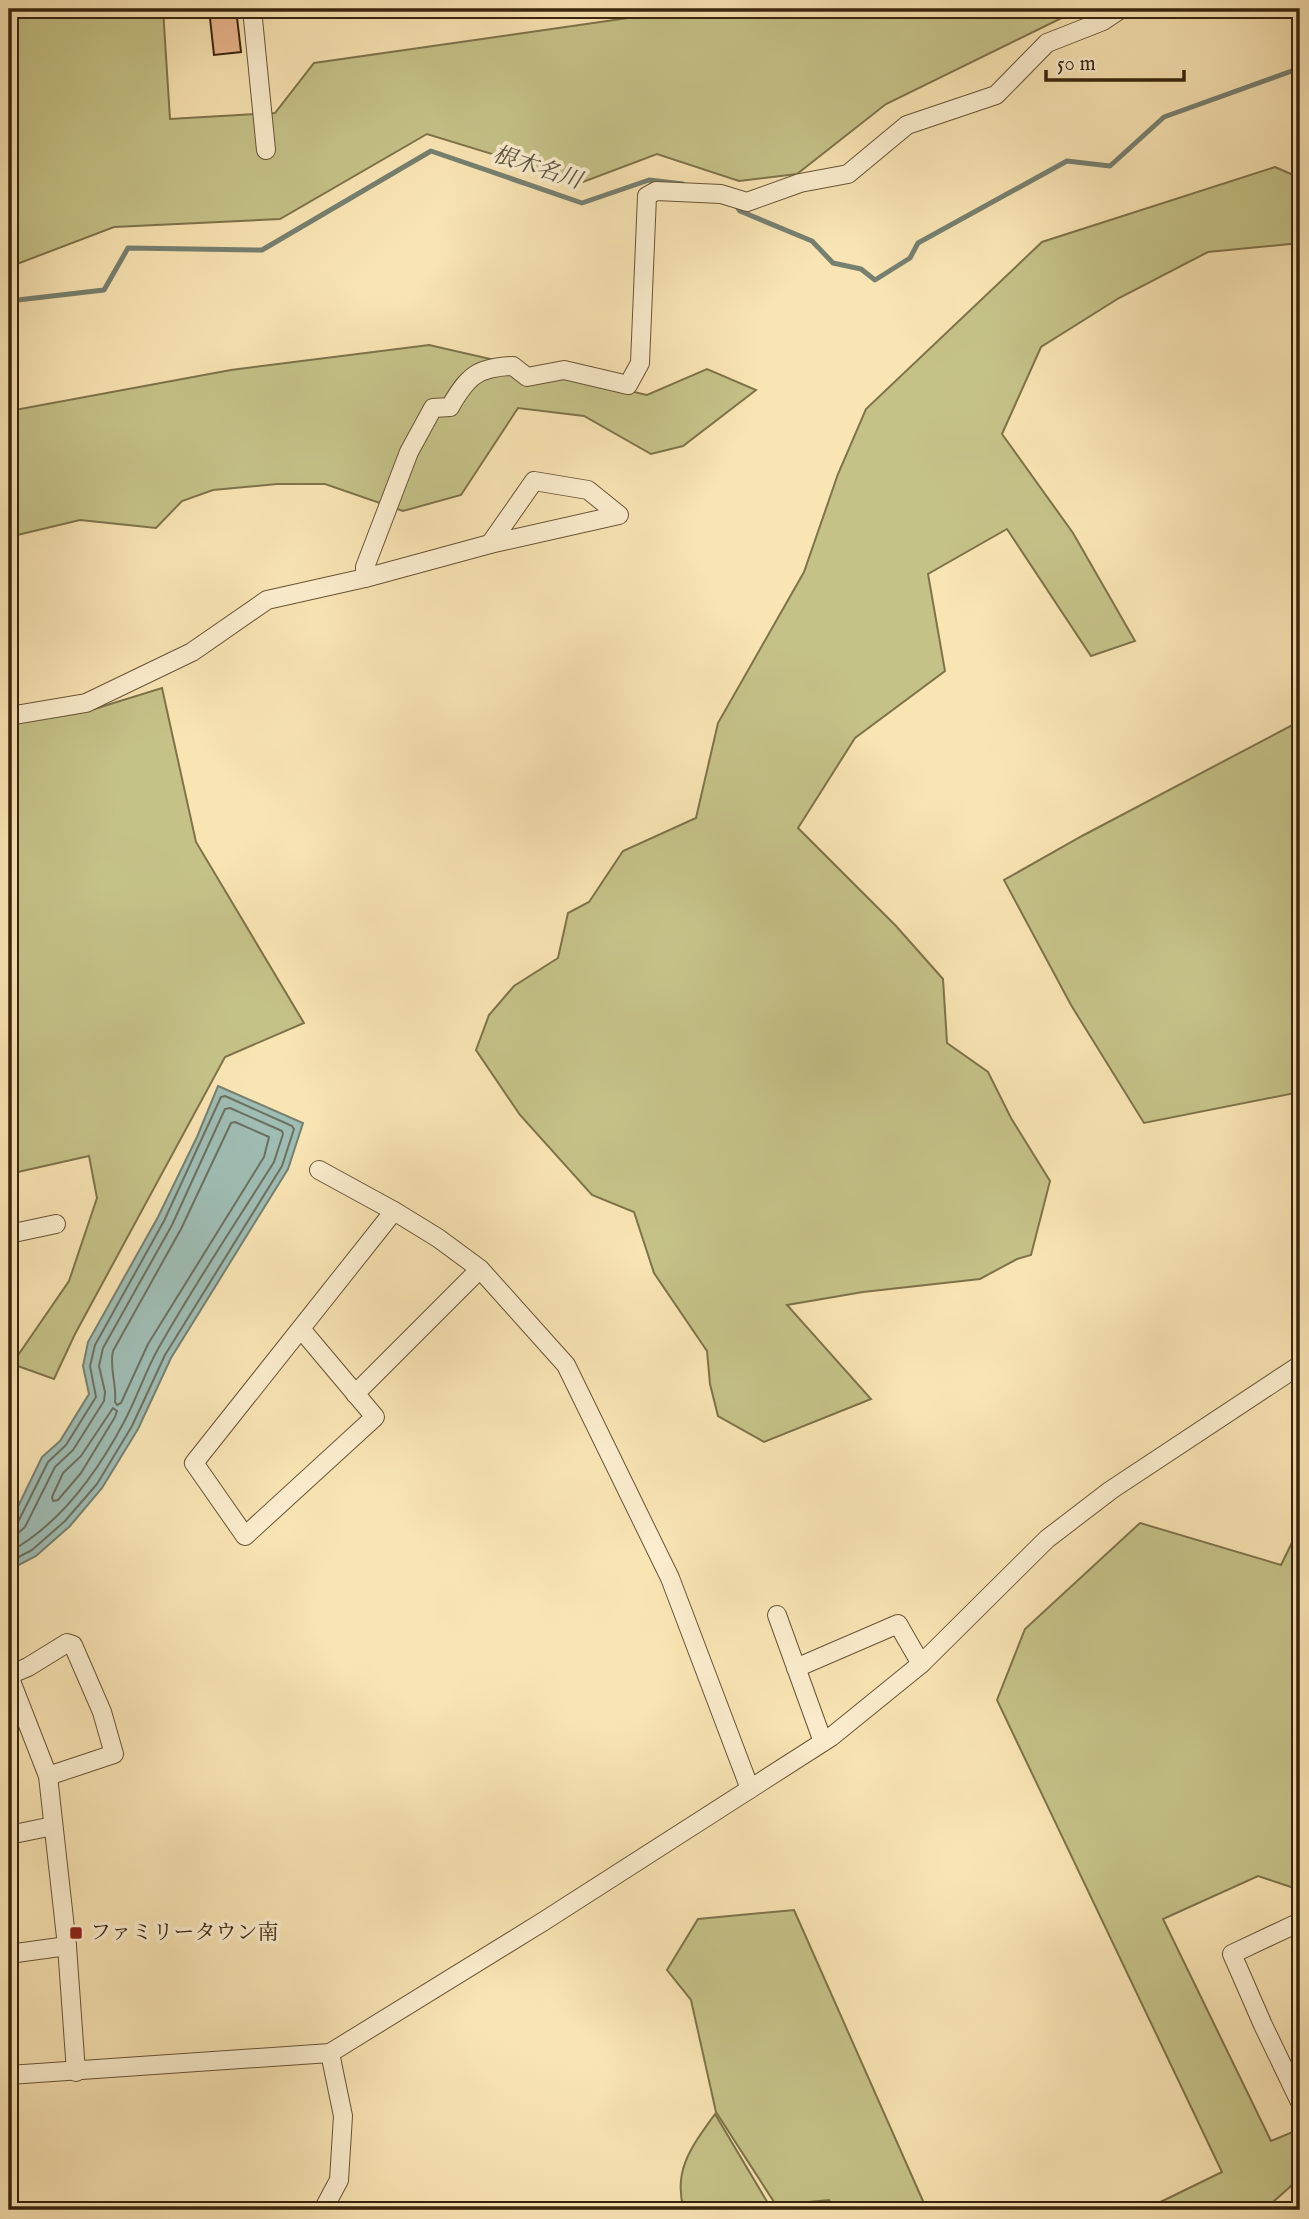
<svg xmlns="http://www.w3.org/2000/svg" width="1309" height="2219" viewBox="0 0 1309 2219" font-family="'IM FELL English','Noto Serif JP',serif">
<style>
.green{fill:#c5c288;stroke:#7e734a;stroke-width:2}
.water{fill:#9fbdb4;stroke:#768071;stroke-width:2}
.lines{fill:none;stroke-linecap:round;stroke-linejoin:round}
.shore{stroke:#6c7060;stroke-width:2}
.stream{stroke:#768071;stroke-width:5}
.building{fill:#eab68e;stroke:#38240d;stroke-width:2}
.minor-casing{stroke:#685436;stroke-width:20}
.minor{stroke:#fbedce;stroke-width:18}
.poi-dot{fill:#8f2418;stroke:#fbedce;stroke-width:2.5}
.labels{text-anchor:middle;dominant-baseline:central;stroke-width:7;stroke-linejoin:round;paint-order:stroke}
.poi-label{font-size:21px;fill:#38240d;stroke:#fbedce;text-anchor:start}
.water-label{font-size:23px;font-style:italic;fill:#57523f;stroke:#fbedce}
</style>
<rect width="100%" height="100%" fill="#f9e4b3"/>
<filter id="stains"><feTurbulence type="fractalNoise" baseFrequency=".00286" numOctaves="4"/><feColorMatrix values="0 0 0 0 .2 0 0 0 0 .09 0 0 0 0 .02 0 0 0 .5 -.17"/></filter>
<radialGradient id="worn" r=".72"><stop offset=".6" stop-color="#630" stop-opacity="0"/><stop offset="1" stop-color="#630" stop-opacity=".3"/></radialGradient>
<!-- green -->
<g class="green">
<path d="M9,9H163L170,119L275,113L314,63L635,17L775,9H1080L886,104L797,174L739,181L657,154L583,182L427,134L280,219L114,227L9,267Z"/>
<path d="M1275,167L1300,178V243L1208,252L1119,298L1041,347L1002,434L1073,533L1135,641L1091,656L1007,529L928,574L945,671L855,738L798,828L896,926L943,979L947,1043L988,1072L1011,1118L1050,1181L1031,1255L1017,1259L980,1279L863,1292L787,1305L871,1399L764,1442L718,1416L710,1384L707,1351L654,1273L634,1212L592,1195L520,1115L476,1050L489,1015L514,986L558,958L568,913L589,902L623,851L696,818L718,723L804,572L838,474L866,409L1042,242Z"/>
<path d="M429,345L647,395L707,369L756,390L683,446L651,454L584,416L518,408L461,495L403,511L325,484H277L213,490L182,501L156,528L80,520L9,537V411L231,370Z"/>
<path d="M162,688L196,842L304,1023L225,1057L75,1334L54,1379L12,1364L69,1281L97,1198L89,1156L9,1174V722L91,710Z"/>
<path d="M1300,721V1092L1144,1123L1071,1005L1004,880L1082,836Z"/>
<path d="M1140,1523L1281,1565L1300,1526V1890L1258,1876L1163,1919L1271,2141L1300,2129V2178L1264,2210H1144L1222,2172L997,1700L1025,1629Z"/>
<path d="M794,1910L927,2210H835L829,2200L776,2205L716,2112L691,2000L667,1970L698,1919Z"/>
<path d="M715,2114L772,2210H684C672,2170 693,2145 715,2114Z"/>
</g>
<!-- water -->
<path class="water" d="M218,1086L303,1123L288,1169L171,1358L138,1429L102,1488L70,1526L36,1556L9,1570V1525L42,1457L60,1441L89,1394L83,1366L88,1342L158,1217L197,1137Z"/>
<g class="lines">
<!-- shore -->
<g class="shore">
<path d="M235,1122L269,1137L264,1157L148,1344L121,1403L117,1405L115,1402C117,1384 109,1369 113,1351L181,1229L231,1123Z"/>
<path d="M113,1408L117,1411L115,1417L81,1473L58,1500L53,1501L52,1497L63,1473L81,1456Z"/>
<path d="M9,1526L18,1522L48,1462L66,1445L96,1397L90,1366L95,1345L164,1221L221,1097L225,1096L292,1126L294,1129L282,1166L165,1355L132,1426L97,1484L65,1521L32,1550L9,1562"/>
<path d="M9,1535L18,1533L25,1527L55,1467L73,1450L104,1401L105,1392L99,1366L103,1348L172,1225L225,1109L230,1108L282,1131L283,1134L274,1162C235,1224 194,1285 158,1349C145,1372 137,1398 124,1422C97,1473 61,1524 9,1552"/>
</g>
<!-- stream -->
<g class="stream">
<path d="M734,203L740,211L812,241L833,263L861,269L875,280L910,258L918,243L1067,161L1110,166L1164,117L1300,68"/>
<path d="M9,301L104,290L128,248L262,250L431,151L582,203L649,180L683,184"/>
</g>
</g>
<!-- building -->
<path class="building" d="M209,9H236L241,52L214,55Z"/>
<g class="lines">
<!-- minor casing -->
<g class="minor-casing">
<g id="minor">
<path d="M252,9L266,150"/>
<path d="M534,481L588,490L619,515L490,544Z"/>
<path d="M365,578V567L409,452L433,408L450,407C467,377 477,367 513,366L527,377L564,370L628,385L640,363L647,196L656,191L721,194L747,202L800,183L848,174L907,125L996,95L1047,43L1103,21L1121,9"/>
<path d="M9,716L86,703L192,652L267,600L365,578L490,544"/>
<path d="M319,1170L394,1211L438,1238L480,1269L566,1365L670,1578L750,1789"/>
<path d="M9,1234L56,1224"/>
<path d="M301,1329L375,1417L245,1536L194,1463L394,1211"/>
<path d="M355,1394L480,1269"/>
<path d="M777,1615L823,1742"/>
<path d="M796,1668L898,1624L921,1664"/>
<path d="M9,1675L28,1667L67,1643L73,1645L102,1712L114,1754L48,1776"/>
<path d="M9,1676L48,1776L67,1946L76,2072"/>
<path d="M9,1835L53,1826"/>
<path d="M1300,1922L1232,1954L1263,2025L1300,2102"/>
<path d="M9,1954L67,1946"/>
<path d="M9,2075L330,2053L544,1921L831,1737L921,1664L1047,1539L1111,1490L1300,1365"/>
<path d="M323,2210L339,2180L343,2116L330,2053"/>
<path d="M1299,2210L1300,2209"/>
</g>
</g>
<!-- minor -->
<use href="#minor" class="minor"/>
</g>
<!-- markers -->
<rect class="poi-dot" x="69" y="1926" width="14" height="14" rx="3.5"/>
<g class="labels">
<!-- poi labels -->
<g class="poi-label">
<text x="90" y="1933">ファミリータウン南</text>
</g>
<!-- water labels -->
<g class="water-label">
<text transform="translate(537 168) rotate(18)">根木名川</text>
</g>
</g>
<!-- margin -->
<rect width="1309" height="2219" fill="none" stroke="#f9e4b3" stroke-width="35"/>
<rect x="10" y="10" width="1288" height="2198" fill="none" stroke="#38240d" stroke-width="3.5"/>
<rect x="18" y="18" width="1274" height="2184" fill="none" stroke="#38240d" stroke-width="2"/>
<!-- scale -->
<path d="M1046 70v10h138v-10" fill="none" stroke="#38240d" stroke-width="3.5"/>
<text x="1057" y="70" font-size="21" fill="#38240d" stroke="#fbedce" stroke-width="5" paint-order="stroke">50 m</text>
<rect width="100%" height="100%" filter="url(#stains)"/>
<rect width="100%" height="100%" fill="url(#worn)"/>
</svg>
